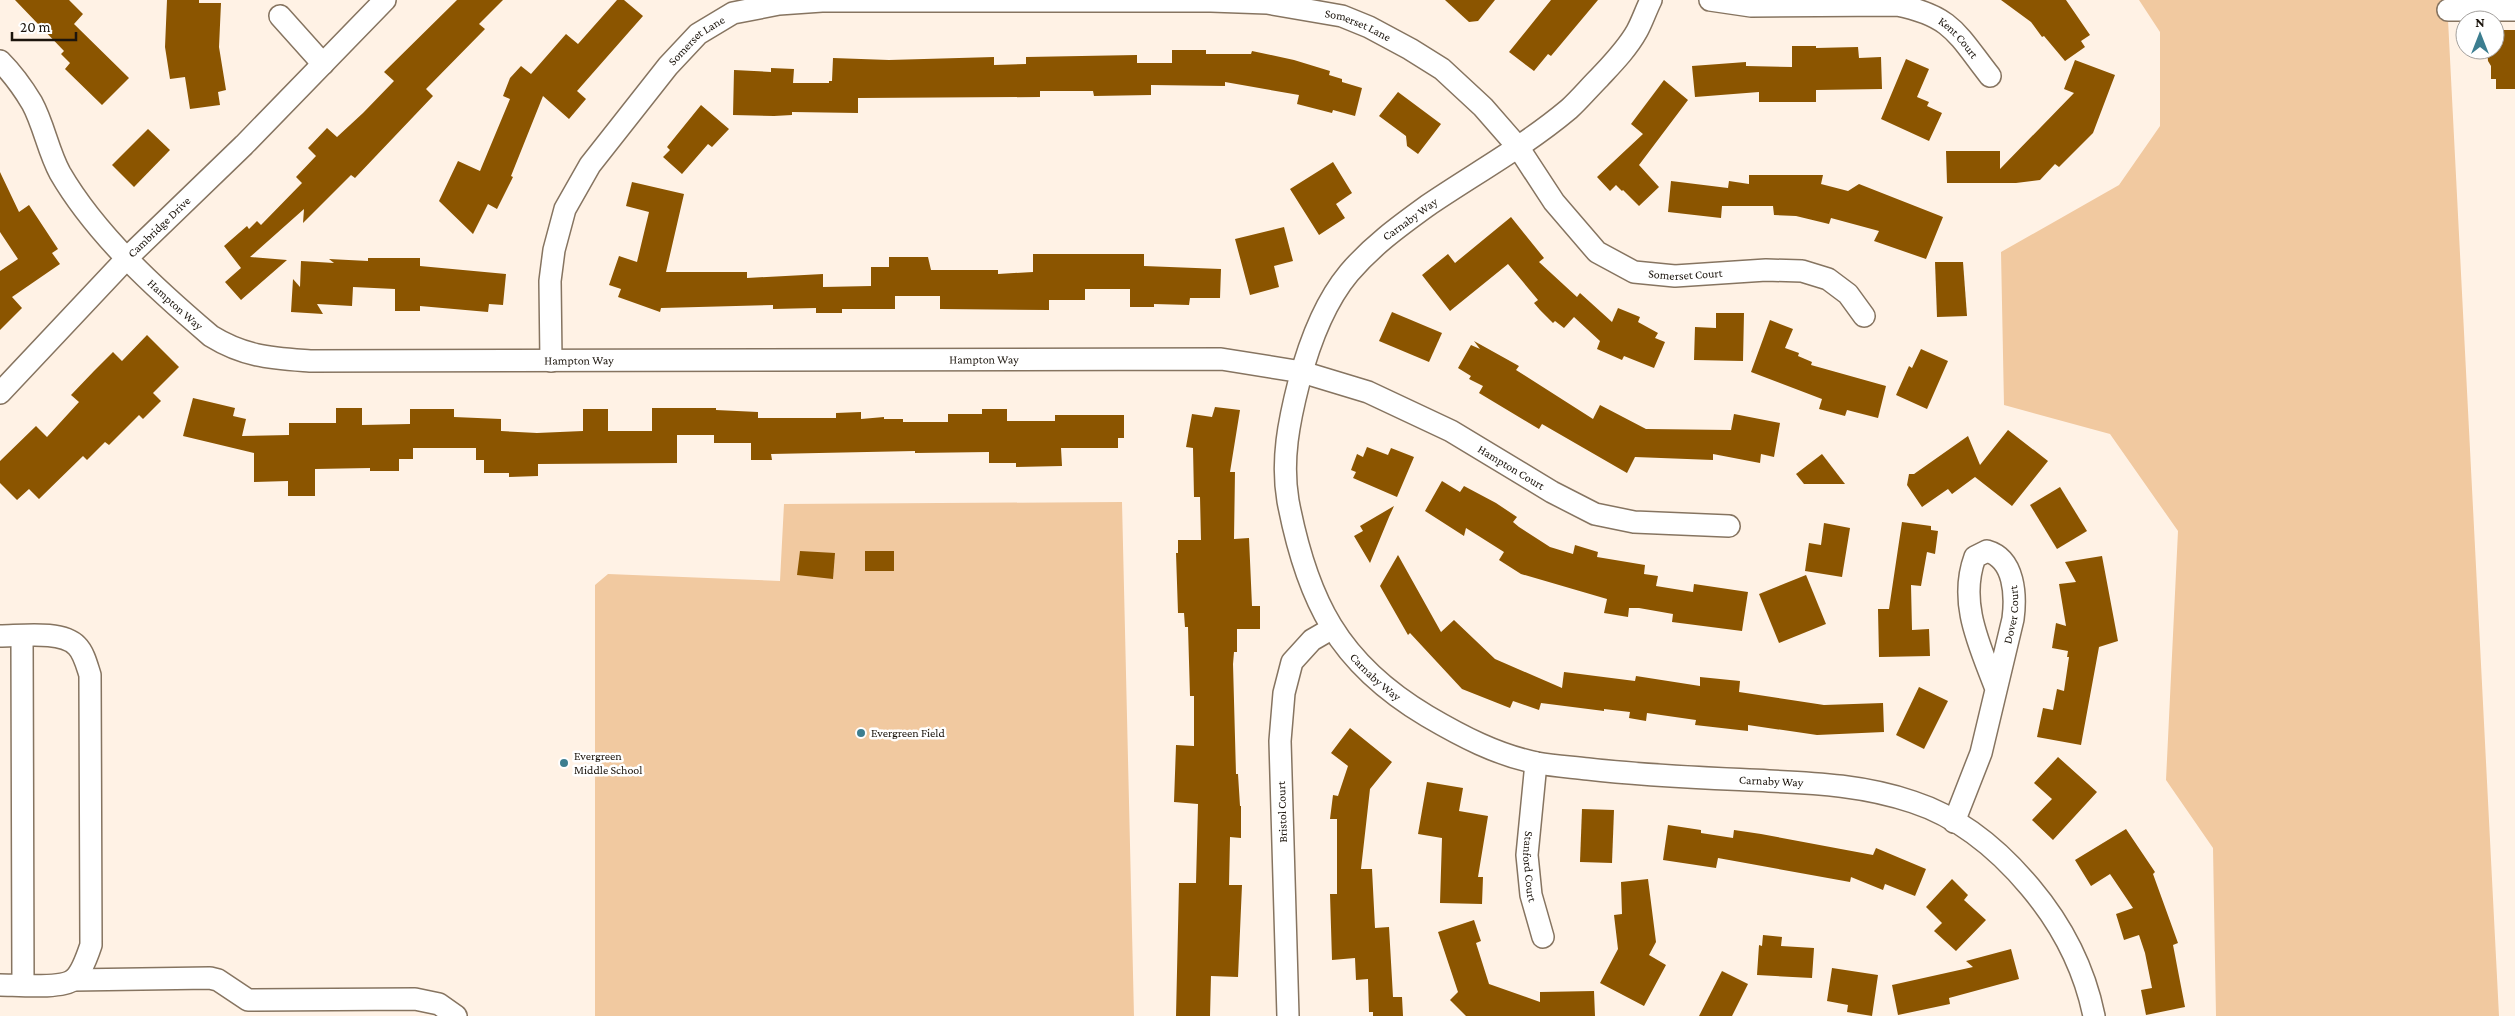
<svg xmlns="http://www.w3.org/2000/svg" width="2515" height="1016" viewBox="0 0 2515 1016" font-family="'Crimson Pro',serif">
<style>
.green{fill:#f1c9a0}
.building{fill:#8b5500}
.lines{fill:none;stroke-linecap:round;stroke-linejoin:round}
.minor-casing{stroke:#867460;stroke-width:24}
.minor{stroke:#fff;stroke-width:21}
.poi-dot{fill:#3c7e90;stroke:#fff;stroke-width:2}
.labels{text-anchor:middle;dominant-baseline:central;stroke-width:5;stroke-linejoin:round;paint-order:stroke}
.street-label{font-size:12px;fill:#1c150d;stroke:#fff}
.poi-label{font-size:12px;fill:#1c150d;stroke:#fff;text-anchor:start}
</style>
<rect width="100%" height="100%" fill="#fff2e5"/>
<!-- green -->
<g class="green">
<path d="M2139,0H2447L2499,1016H2216L2213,848L2166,780L2178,531L2110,434L2004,405L2001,252L2119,185L2160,126V32Z"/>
<path d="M1122,502L1134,1016H595V585L608,574L780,581L784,504Z"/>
</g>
<!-- building -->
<g class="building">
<path d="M15,0H69L83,14L74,24L129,78L102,105L65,69L70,63L61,54L64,51Z"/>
<path d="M167,0H199V3H221L219,47L226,90L218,92L220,105L190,109L185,77L170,79L165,47Z"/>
<path d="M457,0H503L479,24L485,29L426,89L433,96L355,178L351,175L303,223L304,209L250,257L287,260L241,300L225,282L241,268L224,246L247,226L249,229L257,221L261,225L302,183L296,177L316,156L308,148L327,128L337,137L363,113L394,81L384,72Z"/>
<path d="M617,0H624L643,16L577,91L586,99L569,119L543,96L511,176L513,177L497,209L488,204L473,234L439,201L458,161L480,171L510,99L503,96L510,78L521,66L531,74L566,34L578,44Z"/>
<path d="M1445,0H1495L1478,21L1469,22Z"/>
<path d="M1551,0H1598L1551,56L1548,54L1534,71L1509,52Z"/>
<path d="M2001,0H2066L2090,35L2081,41L2085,47L2065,61L2044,36L2042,37L2031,22Z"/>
<path d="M2495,30H2515V89H2496V79H2491V66L2488,61L2487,50H2495Z"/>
<path d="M1792,46H1816V48L1858,47L1859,58L1881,57L1882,89L1816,90V102H1759V92L1695,97L1692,66L1746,62V66L1792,67Z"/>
<path d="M1172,50H1206V54H1251L1252,51L1294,60L1330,71L1329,75L1342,79V82L1362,88L1355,116L1333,110L1332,113L1297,104L1299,95L1225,82V86L1151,85V95L1094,96L1093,91H1040V97L858,98V113L792,112V115L774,116L733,115L734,70L771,72V68L794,69L793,83H829V81H832L833,58L889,60L994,57V65L1026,64V57L1137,55V63H1172Z"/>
<path d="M1906,59L1929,69L1917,97L1929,102L1927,106L1942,113L1929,141L1881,119Z"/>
<path d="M2075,60L2115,75L2093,133L2059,167L2055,164L2040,180L2016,183H1947L1946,151H2000V169L2074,93L2064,89Z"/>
<path d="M1664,80L1688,100L1639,165L1659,187L1639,206L1623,190L1622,191L1616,185L1610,191L1597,177L1643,134L1631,124Z"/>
<path d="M1398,92L1441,124L1418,154L1407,146L1406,136L1379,116Z"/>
<path d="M701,105L729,129L712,147L708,144L682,174L663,157L670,150L667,147Z"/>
<path d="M148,129L170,150L134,187L112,165Z"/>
<path d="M1333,162L1352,193L1336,204L1345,218L1319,235L1290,189Z"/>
<path d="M0,172L19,212L29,205L58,249L52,253L60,264L12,297L22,308L0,330V271L18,259L0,232Z"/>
<path d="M1749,175H1823L1821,184L1848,191L1859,184L1943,217L1926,259L1874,241L1879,231L1831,218L1829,224L1796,216L1774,215L1773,206H1722L1721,218L1668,212L1671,181L1728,188L1729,181L1749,184Z"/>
<path d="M632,182L684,194L666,272H747V278L823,274V287L871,286V267H889V257H928L931,270H998V274L1033,272V254H1144V266L1221,269L1220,298H1190L1189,305L1154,304V307H1130V289H1085V300H1049V310L940,309V296H895V309H842V313H816V308L773,309V305L661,308L660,312L618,297L621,289L609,285L619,256L637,262L649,212L626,206Z"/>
<path d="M1511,217L1544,258L1539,262L1577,297L1580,293L1612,322L1618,308L1640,317L1638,322L1658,333L1655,338L1665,342L1654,368L1624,356L1622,360L1597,349L1600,341L1574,317L1564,328L1555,321L1553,323L1540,310L1534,303L1538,300L1508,264L1450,311L1422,275L1448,254L1455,263Z"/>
<path d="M1284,227L1293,261L1274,266L1279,287L1250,295L1235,239Z"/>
<path d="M368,258H420V266L506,274L503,305L489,304L488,312L420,306V311H395V289L353,287L352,306L317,304L323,314L291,312L293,279L300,287L301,261L334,263L329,259L368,261Z"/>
<path d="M1935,262H1963L1967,316L1937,317Z"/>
<path d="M1392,312L1442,333L1429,362L1379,341Z"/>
<path d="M1716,313H1744L1743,361L1694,360L1695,327L1716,328Z"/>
<path d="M1770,320L1793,329L1785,348L1799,353L1798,356L1812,362L1811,365L1886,386L1878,418L1847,410L1845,416L1819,409L1822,399L1751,372Z"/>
<path d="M147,335L179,367L153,393L161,401L143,419L139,415L109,445L105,442L87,460L83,456L39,499L29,489L17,500L0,483V461L36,426L47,437L79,402L71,395L94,371L113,352L122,361Z"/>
<path d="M1474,341L1519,366L1516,370L1593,419L1600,405L1646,429L1731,430L1734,414L1780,423L1774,457L1761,454L1760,463L1713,454V460L1635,457L1627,473L1542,424L1539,429L1479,393L1483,386L1469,379L1471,376L1458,368L1471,345L1480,349Z"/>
<path d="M1921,349L1948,361L1927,409L1896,395L1909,366L1912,368Z"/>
<path d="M193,398L235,408L233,416L246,419L242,436L289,435V423H336V408H362V425L410,424V409H454V417L501,419V431L537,433L583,431V409H608V431H652V408H716V410L758,412V418H836V413L861,412V419L884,417V419H903V422H948V414H982V409H1007V421H1055V415H1124V438H1118V448H1061L1062,466L1016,467V463H989V452L915,453V451L771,454L772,460H751V443H714V435H677V463L538,464V476L509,477V473H484V460H476V448H413V459H399V471H370V468L315,469V496H288V481L254,482V453L183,436Z"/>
<path d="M1215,407L1240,410L1230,472H1235L1234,539L1249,538L1252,606H1260V629H1237V652H1234L1233,664L1236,774H1238L1240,806H1241V838L1230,837L1229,885H1242L1238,977L1211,976L1210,1016H1176L1179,883H1196L1198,804L1174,802L1176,745L1194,746V696H1190L1188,627H1185L1184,613H1178L1176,553H1178V540H1201L1200,497H1194L1193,448L1186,447L1192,414L1212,417Z"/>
<path d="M2008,430L2048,461L2012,506L1975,477L1952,494L1948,489L1922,507L1907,485L1909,474H1914L1968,436L1980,465Z"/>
<path d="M1367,447L1388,455L1391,448L1414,457L1397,497L1353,478L1356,472L1351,470L1357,454L1363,457Z"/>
<path d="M1822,454L1845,484H1804L1796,474Z"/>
<path d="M1442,481L1460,492L1464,486L1496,503L1517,517L1513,522L1519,527L1550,547L1573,554L1575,545L1598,552L1597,557L1645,565L1644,574L1658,576L1656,586L1693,592L1694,584L1748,592L1742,631L1672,622L1673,614L1639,608H1629L1628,617L1604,613L1607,599L1521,574L1499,560L1504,552L1466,528L1464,536L1425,511Z"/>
<path d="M2060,487L2087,531L2057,549L2030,505Z"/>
<path d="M1394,506L1389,517L1370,563L1354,536L1363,531L1360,526Z"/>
<path d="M1902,522L1931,526V530L1938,531L1935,554L1927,552L1921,586L1911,585L1912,630L1929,629L1930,656L1879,657L1878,609H1889Z"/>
<path d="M1824,523L1850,528L1842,577L1805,571L1809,543L1821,545Z"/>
<path d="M800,551L835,553L833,579L797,575Z"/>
<rect x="865" y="551" width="29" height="20"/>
<path d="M1398,555L1441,632L1454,620L1495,659L1562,688L1564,672L1635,681L1636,676L1700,686V677L1740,681L1739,692L1824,705L1883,703L1884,732L1817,735L1748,725V731L1695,725L1696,720L1647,713L1646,721L1629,718L1630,712L1604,709V711L1541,703L1539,710L1513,701L1510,708L1462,689L1410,633L1408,635L1380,586Z"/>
<path d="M2102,556L2118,641L2099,647L2081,745L2037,737L2043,708L2053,710L2057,689L2064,691L2069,657H2067L2068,651L2052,648L2056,623L2066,626L2059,584L2076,582L2065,562Z"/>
<path d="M1806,575L1826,624L1779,643L1759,594Z"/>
<path d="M1919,687L1948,701L1924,749L1896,735Z"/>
<path d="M1350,728L1392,762L1370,789L1361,869H1372L1375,928L1389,927L1393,997H1402L1403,1016H1373V1012H1369L1368,979L1356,980L1355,958L1332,960L1330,894H1337V819H1330L1333,795L1338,796L1348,766L1331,753Z"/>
<path d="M2058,757L2097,792L2053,840L2032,820L2052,799L2034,783Z"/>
<path d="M1427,782L1463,788L1459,811L1488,816L1478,877H1483L1482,904L1440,903L1442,838L1418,834Z"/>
<path d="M1582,809L1614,810L1612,863L1580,862Z"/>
<path d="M1668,825L1701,830V833L1733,838L1734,830L1761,834L1873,855L1876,848L1926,869L1915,896L1885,884L1883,890L1851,877L1850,882L1718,858L1716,868L1663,860Z"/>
<path d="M2126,829L2155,872L2153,874L2178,943L2173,945L2185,1007L2146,1015L2141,990L2152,988L2145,953L2139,935L2124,940L2116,914L2133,908L2110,874L2091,886L2075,860Z"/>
<path d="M1648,879L1656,942L1649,955L1666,965L1644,1006L1600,983L1618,949L1614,915L1622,914L1621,882Z"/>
<path d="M1952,879L1968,895L1964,900L1986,920L1956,951L1934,931L1942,923L1926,907Z"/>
<path d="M1474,920L1481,941L1476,943L1489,984L1540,1002V992L1594,991L1595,1016H1466L1450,1000L1458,992L1438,932Z"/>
<path d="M1763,935L1782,937L1781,946L1814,948L1812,978L1757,975L1759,945L1762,946Z"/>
<path d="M2011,949L2019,979L1949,998L1950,1004L1898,1015L1892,985L1973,967L1966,961Z"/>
<path d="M1832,968L1878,975L1872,1016L1847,1012L1848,1005L1827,1001Z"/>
<path d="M1722,971L1748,984L1732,1016H1699Z"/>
</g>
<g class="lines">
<!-- minor casing -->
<g class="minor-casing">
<g id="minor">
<path id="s1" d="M1651,0C1646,10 1642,22 1637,31C1627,49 1612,64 1599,78C1589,88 1579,100 1569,109C1525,146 1474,174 1427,206C1398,227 1372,246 1349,273C1324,303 1309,344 1299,382C1289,421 1281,460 1288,501C1307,600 1338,663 1427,716C1461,736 1497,755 1537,763C1554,766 1571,767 1588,769C1648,776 1708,778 1769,781C1818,783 1866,786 1913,802C1959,817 1999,850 2030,887C2062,925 2084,967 2094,1016"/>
<path id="s2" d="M1710,0L1751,6L1897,5C1952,16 1957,34 1990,76"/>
<path d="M2448,10H2515"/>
<path d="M280,16L323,64"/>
<path id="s3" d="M0,61C12,73 23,88 32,103C44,125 48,151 60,173C96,235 157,290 211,336C245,357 272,358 310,361L1221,359L1302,372L1368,392L1451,431L1552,492L1595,514L1634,522L1729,526"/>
<path id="s4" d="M551,361L550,281L554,250L565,209L590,165L668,66L698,34L733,13L779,4L822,1H1211L1267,3L1342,16L1369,27L1410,49L1442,69L1483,107L1518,147L1554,202L1597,252L1634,272L1675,276L1766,270L1802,271L1828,279L1848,294L1864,316"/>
<path id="s5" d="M0,393L128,257L244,145L385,0"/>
<path d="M0,636C20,636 62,630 77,646C84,653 87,666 90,675L91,945C88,954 81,974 73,980C61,989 16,985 0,985"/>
<path d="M22,636L23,985"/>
<path id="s6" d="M1536,763L1527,855L1531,895L1543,937"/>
<path id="s7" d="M1954,822L1981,753L2013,619C2016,596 2015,559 1987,551L1975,557C1958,603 1980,646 1996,689"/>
<path d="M73,980L210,978L218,980L248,1000L415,999L439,1004L456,1016"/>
<path d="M1288,1016L1280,741L1284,693L1292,662L1312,640L1331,629"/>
</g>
</g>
<!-- minor -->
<use href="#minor" class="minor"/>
</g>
<!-- markers -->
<g class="poi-dot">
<circle cx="861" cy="733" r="5"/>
<circle cx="564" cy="763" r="5"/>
</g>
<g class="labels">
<!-- street labels -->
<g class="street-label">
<text stroke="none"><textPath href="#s4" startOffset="1044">Somerset Lane</textPath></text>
<text stroke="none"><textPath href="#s2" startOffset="259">Kent Court</textPath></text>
<text stroke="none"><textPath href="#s4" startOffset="369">Somerset Lane</textPath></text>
<text transform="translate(1410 219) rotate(-36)">Carnaby Way</text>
<text stroke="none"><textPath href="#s5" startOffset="230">Cambridge Drive</textPath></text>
<text stroke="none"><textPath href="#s4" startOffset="1474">Somerset Court</textPath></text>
<text stroke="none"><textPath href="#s3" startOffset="304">Hampton Way</textPath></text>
<text stroke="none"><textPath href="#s3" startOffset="1129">Hampton Way</textPath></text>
<text stroke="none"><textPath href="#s3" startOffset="724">Hampton Way</textPath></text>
<text stroke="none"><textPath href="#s3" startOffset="1679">Hampton Court</textPath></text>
<text stroke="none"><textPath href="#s7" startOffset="216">Dover Court</textPath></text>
<text stroke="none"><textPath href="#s1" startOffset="855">Carnaby Way</textPath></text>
<text stroke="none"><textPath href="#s1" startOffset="1275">Carnaby Way</textPath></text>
<text transform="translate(1282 812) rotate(-92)">Bristol Court</text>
<text stroke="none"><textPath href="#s6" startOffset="104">Stanford Court</textPath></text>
</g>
<!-- poi labels -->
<g class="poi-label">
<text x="871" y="733">Evergreen Field</text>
<text x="574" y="756">Evergreen<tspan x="574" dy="14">Middle School</tspan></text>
</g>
</g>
<!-- north arrow -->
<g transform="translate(2480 35)"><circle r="24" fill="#ffffff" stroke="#a4a19e"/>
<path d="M0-4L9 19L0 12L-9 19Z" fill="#3c7e90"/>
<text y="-8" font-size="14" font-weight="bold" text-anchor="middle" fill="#1c150d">N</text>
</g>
<!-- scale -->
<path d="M12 32v8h64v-8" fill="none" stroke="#1c150d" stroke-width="2.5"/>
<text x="20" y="32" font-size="15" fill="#1c150d" stroke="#ffffff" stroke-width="4" paint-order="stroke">20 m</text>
</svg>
